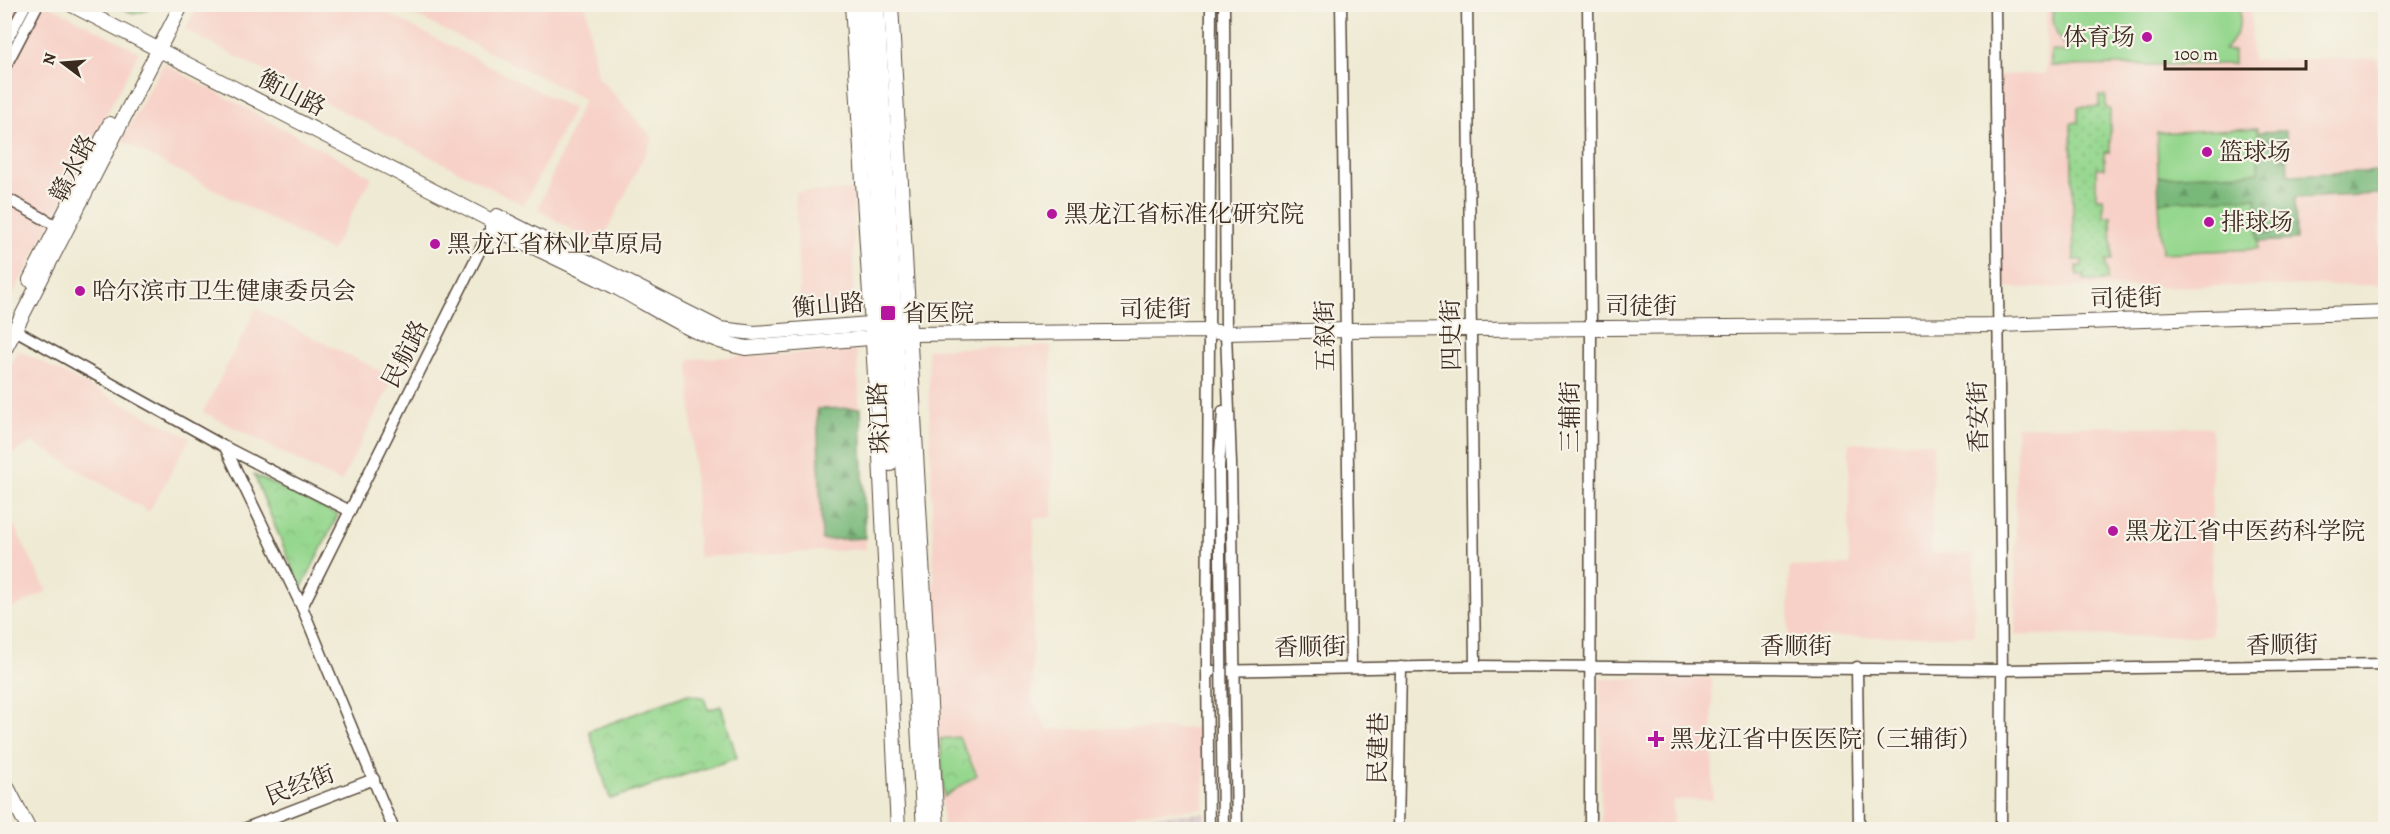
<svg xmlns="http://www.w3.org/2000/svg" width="2390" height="834" viewBox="0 0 2390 834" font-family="Alegreya,'Noto Serif SC',serif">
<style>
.built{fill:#f7d1c7}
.industrial{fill:url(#industrial-grid)}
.grass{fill:url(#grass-dots);stroke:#688056;stroke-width:1.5}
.forest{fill:url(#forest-firs);stroke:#5a714c;stroke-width:1.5}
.park{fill:url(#park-crowns);stroke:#688056;stroke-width:1.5}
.pitch{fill:#95d78e;stroke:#688056;stroke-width:1.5}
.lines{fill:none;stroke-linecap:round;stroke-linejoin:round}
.minor-casing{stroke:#564739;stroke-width:13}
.major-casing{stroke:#564739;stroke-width:16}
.minor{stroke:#fff;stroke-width:10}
.major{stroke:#fff;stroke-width:14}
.minor-bridge-casing{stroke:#564739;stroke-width:13;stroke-linecap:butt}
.minor-bridge{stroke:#fff;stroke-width:10}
.poi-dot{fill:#b5179e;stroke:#f7f3e8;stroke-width:2}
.labels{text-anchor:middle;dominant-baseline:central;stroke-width:4.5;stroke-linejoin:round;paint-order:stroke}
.poi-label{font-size:24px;fill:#3b2a1e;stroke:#f7f3e8;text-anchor:start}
.street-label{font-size:24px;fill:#3b2a1e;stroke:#f7f3e8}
</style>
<defs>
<pattern id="industrial-grid" width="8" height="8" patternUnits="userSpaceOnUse" patternTransform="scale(1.5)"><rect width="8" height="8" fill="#d2bfc0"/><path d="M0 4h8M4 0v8" fill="none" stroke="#b5a4a5"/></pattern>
<pattern id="grass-dots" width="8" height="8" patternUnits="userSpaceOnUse" patternTransform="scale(1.5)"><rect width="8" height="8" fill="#95d78e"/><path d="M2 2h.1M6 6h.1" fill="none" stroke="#81b97a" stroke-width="1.8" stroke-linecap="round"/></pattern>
<pattern id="forest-firs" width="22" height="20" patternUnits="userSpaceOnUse" patternTransform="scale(1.5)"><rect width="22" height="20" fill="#78b879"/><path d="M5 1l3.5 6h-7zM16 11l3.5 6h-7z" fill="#649663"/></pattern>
<pattern id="park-crowns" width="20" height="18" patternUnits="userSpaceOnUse" patternTransform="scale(1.5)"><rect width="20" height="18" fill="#95d78e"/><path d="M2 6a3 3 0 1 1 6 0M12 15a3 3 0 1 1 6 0" fill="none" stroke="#81b97a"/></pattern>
</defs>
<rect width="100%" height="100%" fill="#f7f3e8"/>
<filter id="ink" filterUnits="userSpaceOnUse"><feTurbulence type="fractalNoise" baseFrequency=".0167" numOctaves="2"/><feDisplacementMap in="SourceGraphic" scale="12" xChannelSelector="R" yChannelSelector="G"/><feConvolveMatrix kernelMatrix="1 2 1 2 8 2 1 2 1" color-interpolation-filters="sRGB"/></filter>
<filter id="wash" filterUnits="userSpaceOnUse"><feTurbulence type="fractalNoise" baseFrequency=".008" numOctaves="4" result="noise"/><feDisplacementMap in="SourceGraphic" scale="24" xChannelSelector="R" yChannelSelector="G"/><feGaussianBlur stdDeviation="1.35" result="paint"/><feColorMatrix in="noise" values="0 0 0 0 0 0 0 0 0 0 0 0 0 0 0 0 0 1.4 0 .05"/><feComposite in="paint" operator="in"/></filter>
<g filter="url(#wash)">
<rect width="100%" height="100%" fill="#efead3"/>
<!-- built -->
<g class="built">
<path d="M198,4L371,5L573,109L524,205L185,30Z"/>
<path d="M2046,4L2251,5L2252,60L2378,58L2380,285L1996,288L1995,75L2046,74Z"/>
<path d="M5,5H49L139,52L5,310Z"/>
<path d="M394,5H586L597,75L653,138L599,247L538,209L584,99Z"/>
<path d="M1976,5V9L1872,11V5Z"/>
<path d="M163,63L372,177L331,251L122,141Z"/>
<path d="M854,190L853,311H800L795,192Z"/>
<path d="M256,309L394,378L341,482L203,412Z"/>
<path d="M1051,346L1052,517L1034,518L1032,699L1047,729L1205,728L1204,809L1139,813L1105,829H943L938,735L928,349Z"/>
<path d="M18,350L190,438L149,512L32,442L5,458V376Z"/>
<path d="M857,351L866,549L698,557L689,359Z"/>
<path d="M2016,426L2212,427L2211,636L2015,635Z"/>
<path d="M1933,442L1932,553L1974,554V635L1789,638V567L1849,565V443Z"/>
<path d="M5,508L47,591L5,612H4Z"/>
<path d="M1712,678L1713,800H1673V829H1601L1600,679Z"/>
</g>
<!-- industrial -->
<path class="industrial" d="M1205,813V829L1115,830L1143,816Z"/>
<!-- grass -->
<path class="grass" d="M2099,96H2106V108L2110,109V152H2104V168H2096V198H2103L2104,216H2111L2112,260H2106L2107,281H2084V276H2077V266H2082V260H2074L2071,123L2078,122V107H2099Z"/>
<!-- forest -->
<g class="forest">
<path d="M2286,131L2288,175L2379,171V194L2295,198L2296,240L2258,242L2256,198L2159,202L2158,177L2258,172L2256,132Z"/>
<path d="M861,408L865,538L822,540L817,409Z"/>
</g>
<!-- park -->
<g class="park">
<path d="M116,5L150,4V5L147,10L134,14Z"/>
<path d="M254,475L338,515L301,589Z"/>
<path d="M688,694L704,698L708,710L721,706L737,758L610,799L589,731Z"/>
<path d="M959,737L977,775L944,797L940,739Z"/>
</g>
<!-- pitch -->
<g class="pitch">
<path d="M2054,5H2240C2242,23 2237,37 2224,50L2234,51V64L2051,66V51L2070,52C2057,38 2050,24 2054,5Z"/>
<path d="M2257,128L2258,172L2158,177L2157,133Z"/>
<path d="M2256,198L2258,249L2162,253L2159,202Z"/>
</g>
</g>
<g filter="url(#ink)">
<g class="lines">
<!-- minor casing -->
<g class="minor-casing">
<g id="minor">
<path d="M1224,4L1226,333L1231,464L1237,830"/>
<path d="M1341,4L1351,667"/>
<path d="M1467,4L1475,666"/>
<path d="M1588,4L1591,329L1590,830"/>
<path d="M1995,4L2002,670L2001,830"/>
<path d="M4,46L26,4"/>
<path d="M4,69L38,4"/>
<path d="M4,197L57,226"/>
<path d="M15,330L225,447L350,511"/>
<path d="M225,447L302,607"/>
<path d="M1219,467L1223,411"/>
<path d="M1857,667L1859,830"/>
<path d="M1207,671L1475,666L2002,670L2386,664"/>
<path d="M241,830L374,779"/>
<path d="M394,830L302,607L494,222"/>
<path d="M1209,830L1207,671L1211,4"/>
<path d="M1398,830L1401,667"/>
</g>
</g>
<!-- major casing -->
<g class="major-casing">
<g id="major">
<path d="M70,4L494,222"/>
<path d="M852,4L880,456L898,830"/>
<path d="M865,4L877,188L890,464"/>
<path d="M877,4L924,830"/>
<path d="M891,4L937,830"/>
<path d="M497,216L720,329L754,333L882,323L910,334L1210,331L1226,333L1346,330L1998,325L2386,312"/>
<path d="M492,227C535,248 578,268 621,290C661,312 701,340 746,348L882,337"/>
<path d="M30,280L110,124"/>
<path d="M4,351L182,4"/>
<path d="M4,781L29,830"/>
</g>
</g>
<!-- minor -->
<use href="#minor" class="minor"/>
<!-- major -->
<use href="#major" class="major"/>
<!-- minor-bridge casing -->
<g class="minor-bridge-casing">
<path id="minor-bridge" d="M1219,467L1223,830"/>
</g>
<!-- minor-bridge -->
<use href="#minor-bridge" class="minor-bridge"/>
</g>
</g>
<!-- markers -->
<g class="poi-dot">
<circle cx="2147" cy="37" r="6"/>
<circle cx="2207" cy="152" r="6"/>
<circle cx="1052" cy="214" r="6"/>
<circle cx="2209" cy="222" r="6"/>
<circle cx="435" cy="244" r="6"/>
<circle cx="80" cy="291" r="6"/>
<rect x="880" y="305" width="16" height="16" rx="3"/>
<circle cx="2113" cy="531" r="6"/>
<path d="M1653 730h6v6h6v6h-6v6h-6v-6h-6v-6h6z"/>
</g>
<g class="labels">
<!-- poi labels -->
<g class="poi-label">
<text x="2135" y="37" text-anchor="end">体育场</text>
<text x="2219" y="152">篮球场</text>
<text x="1064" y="214">黑龙江省标准化研究院</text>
<text x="2221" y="222">排球场</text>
<text x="447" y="244">黑龙江省林业草原局</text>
<text x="92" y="291">哈尔滨市卫生健康委员会</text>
<text x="902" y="313">省医院</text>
<text x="2125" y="531">黑龙江省中医药科学院</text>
<text x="1670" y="739">黑龙江省中医医院（三辅街）</text>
</g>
<!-- street labels -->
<g class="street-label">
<text transform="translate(292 93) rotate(27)">衡山路</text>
<text transform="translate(73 168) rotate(-63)">赣水路</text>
<text transform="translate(2126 298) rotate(-2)">司徒街</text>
<text transform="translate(828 305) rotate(-5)">衡山路</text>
<text x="1641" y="306">司徒街</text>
<text transform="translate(1155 309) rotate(-1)">司徒街</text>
<text transform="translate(1451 335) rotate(-91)">四史街</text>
<text transform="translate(1325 336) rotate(-91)">五叙街</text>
<text transform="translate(405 354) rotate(-63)">民航路</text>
<text transform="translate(1570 417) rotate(-90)">三辅街</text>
<text transform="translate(1978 417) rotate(-91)">香安街</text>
<text transform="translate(879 418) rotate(-93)">珠江路</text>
<text transform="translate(2282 645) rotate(-1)">香顺街</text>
<text x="1796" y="646">香顺街</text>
<text transform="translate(1310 647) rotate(-1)">香顺街</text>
<text transform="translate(1378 748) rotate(-89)">民建巷</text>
<text transform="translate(300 785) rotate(-21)">民经街</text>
</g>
</g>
<!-- margin -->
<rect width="2390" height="834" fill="none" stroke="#f7f3e8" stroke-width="24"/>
<!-- north arrow -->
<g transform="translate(63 63) rotate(286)" stroke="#f7f3e8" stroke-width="4.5" paint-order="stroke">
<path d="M0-4.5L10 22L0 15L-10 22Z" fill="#3b2a1e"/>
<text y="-9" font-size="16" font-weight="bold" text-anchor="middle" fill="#3b2a1e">N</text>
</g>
<!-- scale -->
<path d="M2165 60v9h141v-9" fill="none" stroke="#3b2a1e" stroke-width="3"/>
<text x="2174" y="60" font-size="18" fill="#3b2a1e" stroke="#f7f3e8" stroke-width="4.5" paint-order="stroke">100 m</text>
</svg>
